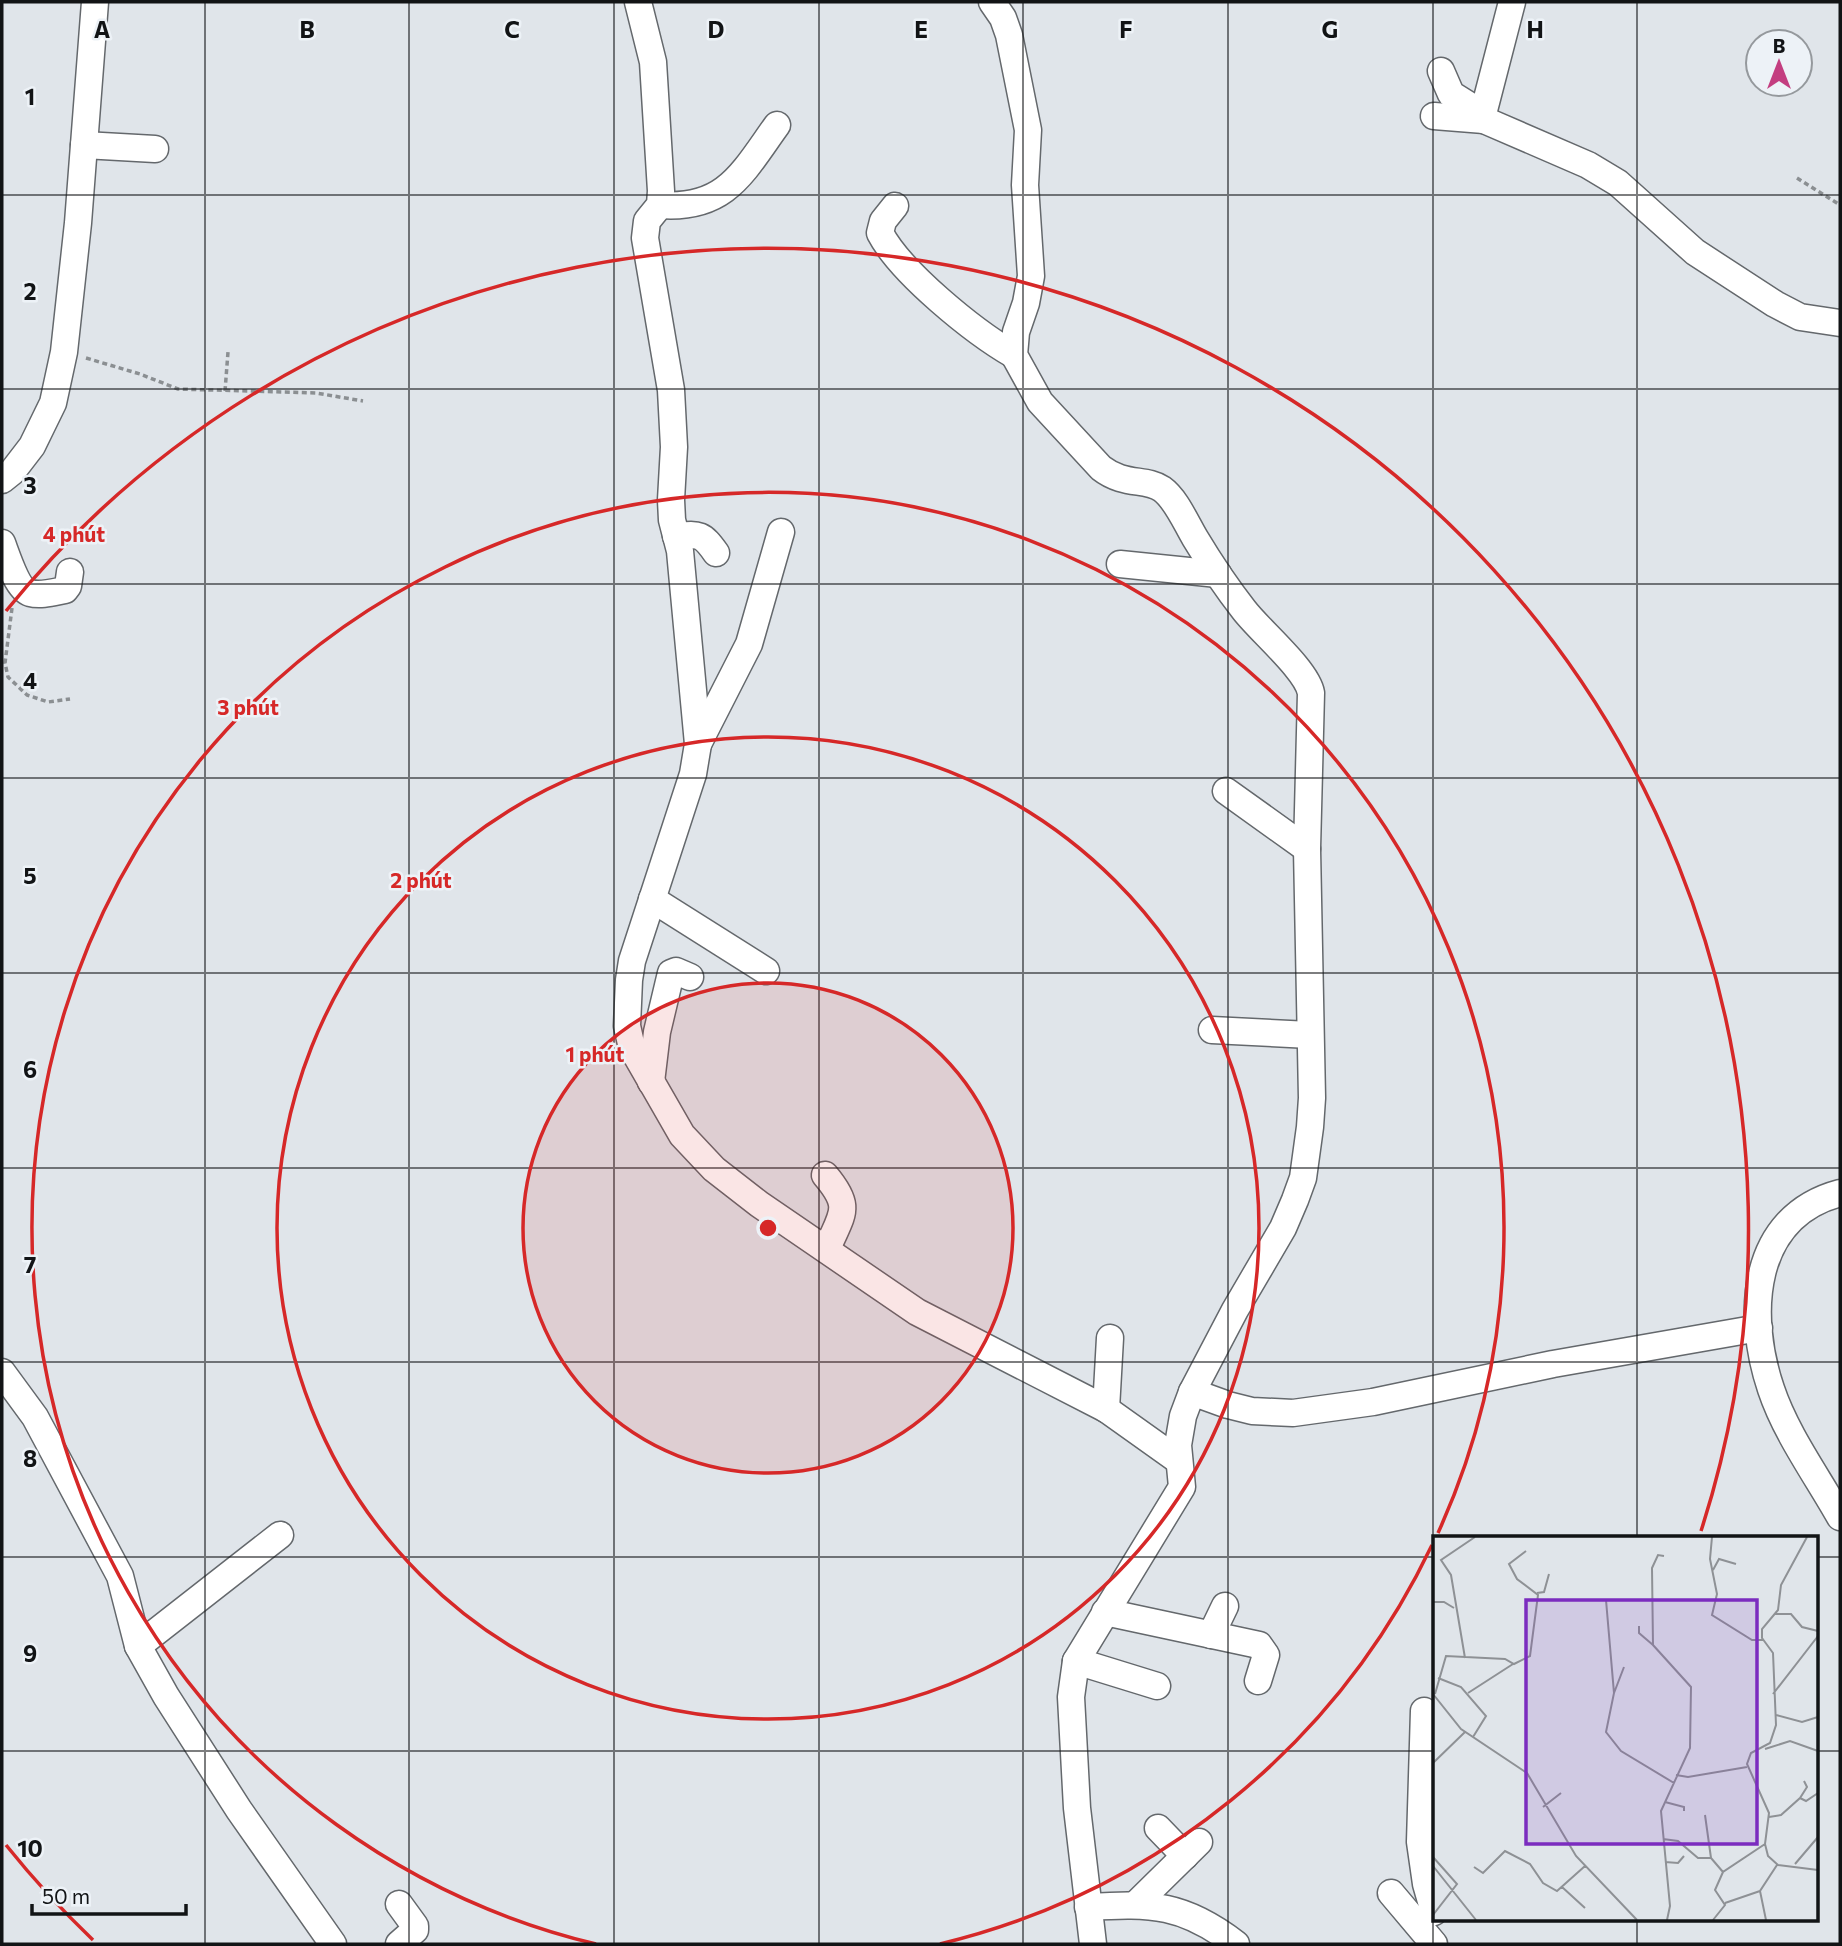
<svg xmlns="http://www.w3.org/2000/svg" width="1842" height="1946" viewBox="0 0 1842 1946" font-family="Commissioner,sans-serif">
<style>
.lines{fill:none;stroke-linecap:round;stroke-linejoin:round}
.minor-casing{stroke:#64686c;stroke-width:29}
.path{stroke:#8b8f92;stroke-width:3.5;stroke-dasharray:5 3.5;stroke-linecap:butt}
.minor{stroke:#fff;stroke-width:26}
.grid{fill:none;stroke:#121416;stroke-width:2;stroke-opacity:0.55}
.ring{fill:none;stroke:#d62828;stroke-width:3.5}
.inset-road{fill:none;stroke:#8e9195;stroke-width:2}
.view{fill:#7b2cbf;fill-opacity:0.15;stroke:#7b2cbf;stroke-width:3.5}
.inset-edge{fill:none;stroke:#121416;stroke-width:3.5}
.grid-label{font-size:23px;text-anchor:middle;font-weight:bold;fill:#121416;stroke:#edf2f7;stroke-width:5;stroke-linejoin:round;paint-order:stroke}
.centre{fill:#d62828;stroke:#edf2f7;stroke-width:3.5}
.ring-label{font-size:21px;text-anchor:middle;font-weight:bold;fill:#d62828;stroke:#edf2f7;stroke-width:5;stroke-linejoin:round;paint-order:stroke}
</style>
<rect width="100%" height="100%" fill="#e0e5ea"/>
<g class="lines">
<!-- minor casing -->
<g class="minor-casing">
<g id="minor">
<path d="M638,2L653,62L661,191L660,205L647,221L645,238L671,390L674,447L671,500L672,520L680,551L698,744L693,774L632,961L629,980L627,1026L632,1048L682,1135L714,1169L759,1204L917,1312L1106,1409L1179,1461"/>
<path d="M992,2L1003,18L1009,35L1028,130L1025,185L1031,276L1026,303L1016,332L1014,355L1040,402L1101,468C1124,486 1146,478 1162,489C1176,499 1186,523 1195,538C1210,563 1226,587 1244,610C1260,631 1307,670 1311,693L1307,849L1312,1098L1310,1127L1303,1178L1295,1200L1283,1228L1235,1310L1192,1392L1183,1416L1178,1445L1182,1487L1076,1661L1071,1697L1077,1808L1093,1944"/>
<path d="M1512,2L1483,114L1484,120L1588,165L1618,183L1695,252L1775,304L1800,317L1840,323"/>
<path d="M1441,71L1451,94L1483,114"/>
<path d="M1434,116L1484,120"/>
<path d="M84,145L155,149"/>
<path d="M660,205C726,210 743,172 777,125"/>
<path d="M895,206L883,221L880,233C901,273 974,332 1014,355"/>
<path d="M2,480L12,472L32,446L53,403L64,352L78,223L95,2"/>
<path d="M676,536C699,534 702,533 716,553"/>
<path d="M2,543C7,556 17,589 30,593C41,596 54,592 65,590L68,586L70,572"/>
<path d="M1120,564L1218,574"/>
<path d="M698,744L749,644L781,532"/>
<path d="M1226,791L1307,849"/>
<path d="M652,899L766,971"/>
<path d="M1212,1030L1310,1035"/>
<path d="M651,1082L657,1032L671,973L676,971L690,977"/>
<path d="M825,1175C853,1208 842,1213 827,1249"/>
<path d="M1840,1193C1750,1217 1746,1315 1771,1389C1786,1434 1817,1476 1840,1517"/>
<path d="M2,1372L35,1417L120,1576L138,1646L166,1696L239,1810L333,1944"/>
<path d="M1192,1392L1228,1405L1252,1411L1293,1413L1373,1402L1553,1364L1759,1328"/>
<path d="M1106,1409L1110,1338"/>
<path d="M1105,1612L1259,1645L1266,1655L1258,1681"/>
<path d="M1211,1635L1225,1606"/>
<path d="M138,1646L280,1535"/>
<path d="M1076,1661L1157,1686"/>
<path d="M1424,1711L1420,1842L1426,1884L1434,1912"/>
<path d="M1158,1828L1185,1856"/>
<path d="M1391,1893L1434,1944"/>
<path d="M1136,1904L1199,1842"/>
<path d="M1088,1907C1152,1903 1184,1904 1236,1944"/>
<path d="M399,1944L415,1930V1926L399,1904"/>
</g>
</g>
<!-- path -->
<g class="path">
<path d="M1797,178L1840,205"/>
<path d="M86,358L140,374L178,389L316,393L363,401"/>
<path d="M225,391L228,352"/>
<path d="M12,608L5,663L8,677L27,695L48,702L70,699"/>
</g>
<!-- minor -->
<use href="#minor" class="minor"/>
</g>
<!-- grid -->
<path class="grid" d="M205,2V1944M409,2V1944M614,2V1944M819,2V1944M1023,2V1944M1228,2V1944M1433,2V1944M1637,2V1538M2,195H1840M2,389H1840M2,584H1840M2,778H1840M2,973H1840M2,1168H1840M2,1362H1840M2,1557H1434M1816,1557H1840M2,1751H1434M1816,1751H1840M1637,1920V1944"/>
<!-- distance rings -->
<circle cx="768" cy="1228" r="245" fill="#d62828" fill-opacity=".12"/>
<g class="ring">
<circle cx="768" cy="1228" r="245"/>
<circle cx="768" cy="1228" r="491"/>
<path d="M1432 1545A736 736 0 0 1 940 1944M596 1944A736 736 0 1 1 1438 1533"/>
<path d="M93 1940A981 981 0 0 1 6 1845M6 611A981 981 0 0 1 1701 1531"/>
</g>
<!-- overview -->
<g transform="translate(1433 1536)">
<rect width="385" height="385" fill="#e0e5ea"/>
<path class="inset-road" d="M279,1L277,23L284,58L279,79L319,104H330M374,1L348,49L345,74L329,93V102L340,117L343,189L337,207L318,217L314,228L336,277L332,308L335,320L345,329L385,334M231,20L225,19L219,32L220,109L258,151L257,212L228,275L237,370L234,384M280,34L286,23L303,28M104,57L111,56L116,38M180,64H173L181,157L173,196L188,215L241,247M0,66H11L21,72M342,78H358L369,91L385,95M206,90V97L220,109M32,122L18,39L8,24L42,1M5,142L28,151L53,180L40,201M35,157L80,128M181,157L191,131M0,158L28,193L94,237L143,320L204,384M2,158L13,120L72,123L81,128L97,120L105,59L84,43L76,28L93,15M340,158L385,100M343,179L369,186L385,181M332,213L357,205L385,215M0,227L32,196M243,239L255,241L314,231M367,262L373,265L385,257M232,266L251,271V275M110,271L128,257M272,279L278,322L290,336M336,281L348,279L367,262L374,251L371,245M230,303L245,305L265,322H278M0,321L24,348L0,379M232,326L245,327L251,320M362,328L385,301M0,330L43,384M41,331L50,337L72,315L97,328L110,347L124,355L152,330M129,351L152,372M292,367L327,355M280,384L292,369L282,354L290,336L332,308M333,384L327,355L344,329"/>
<path class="view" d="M93,64H324V308H93Z"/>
<rect width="385" height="385" class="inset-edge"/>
</g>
<g class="grid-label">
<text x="102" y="38">A</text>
<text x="307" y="38">B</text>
<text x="512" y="38">C</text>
<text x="716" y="38">D</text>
<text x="921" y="38">E</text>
<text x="1126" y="38">F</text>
<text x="1330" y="38">G</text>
<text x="1535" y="38">H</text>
<text x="30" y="105">1</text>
<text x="30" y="300">2</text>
<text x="30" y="494">3</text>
<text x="30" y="689">4</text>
<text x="30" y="884">5</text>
<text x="30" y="1078">6</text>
<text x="30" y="1273">7</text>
<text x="30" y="1467">8</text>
<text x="30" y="1662">9</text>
<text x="30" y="1857">10</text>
</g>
<circle cx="768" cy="1228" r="10" class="centre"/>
<g class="ring-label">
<text x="74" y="542">4 phút</text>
<text x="248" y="715">3 phút</text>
<text x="421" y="888">2 phút</text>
<text x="595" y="1062">1 phút</text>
</g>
<!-- border -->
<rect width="1842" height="1946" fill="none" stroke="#121416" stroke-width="7"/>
<!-- north arrow -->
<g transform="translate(1779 63)"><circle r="33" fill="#edf2f7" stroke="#95999d" stroke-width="2"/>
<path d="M0-5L12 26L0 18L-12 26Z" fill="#c33e80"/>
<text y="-10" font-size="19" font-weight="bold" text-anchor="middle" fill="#121416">B</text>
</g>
<!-- scale -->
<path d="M32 1904v10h154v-10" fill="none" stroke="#121416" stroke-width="3.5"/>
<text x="42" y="1904" font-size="21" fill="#121416" stroke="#edf2f7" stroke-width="5" paint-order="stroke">50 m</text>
</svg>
